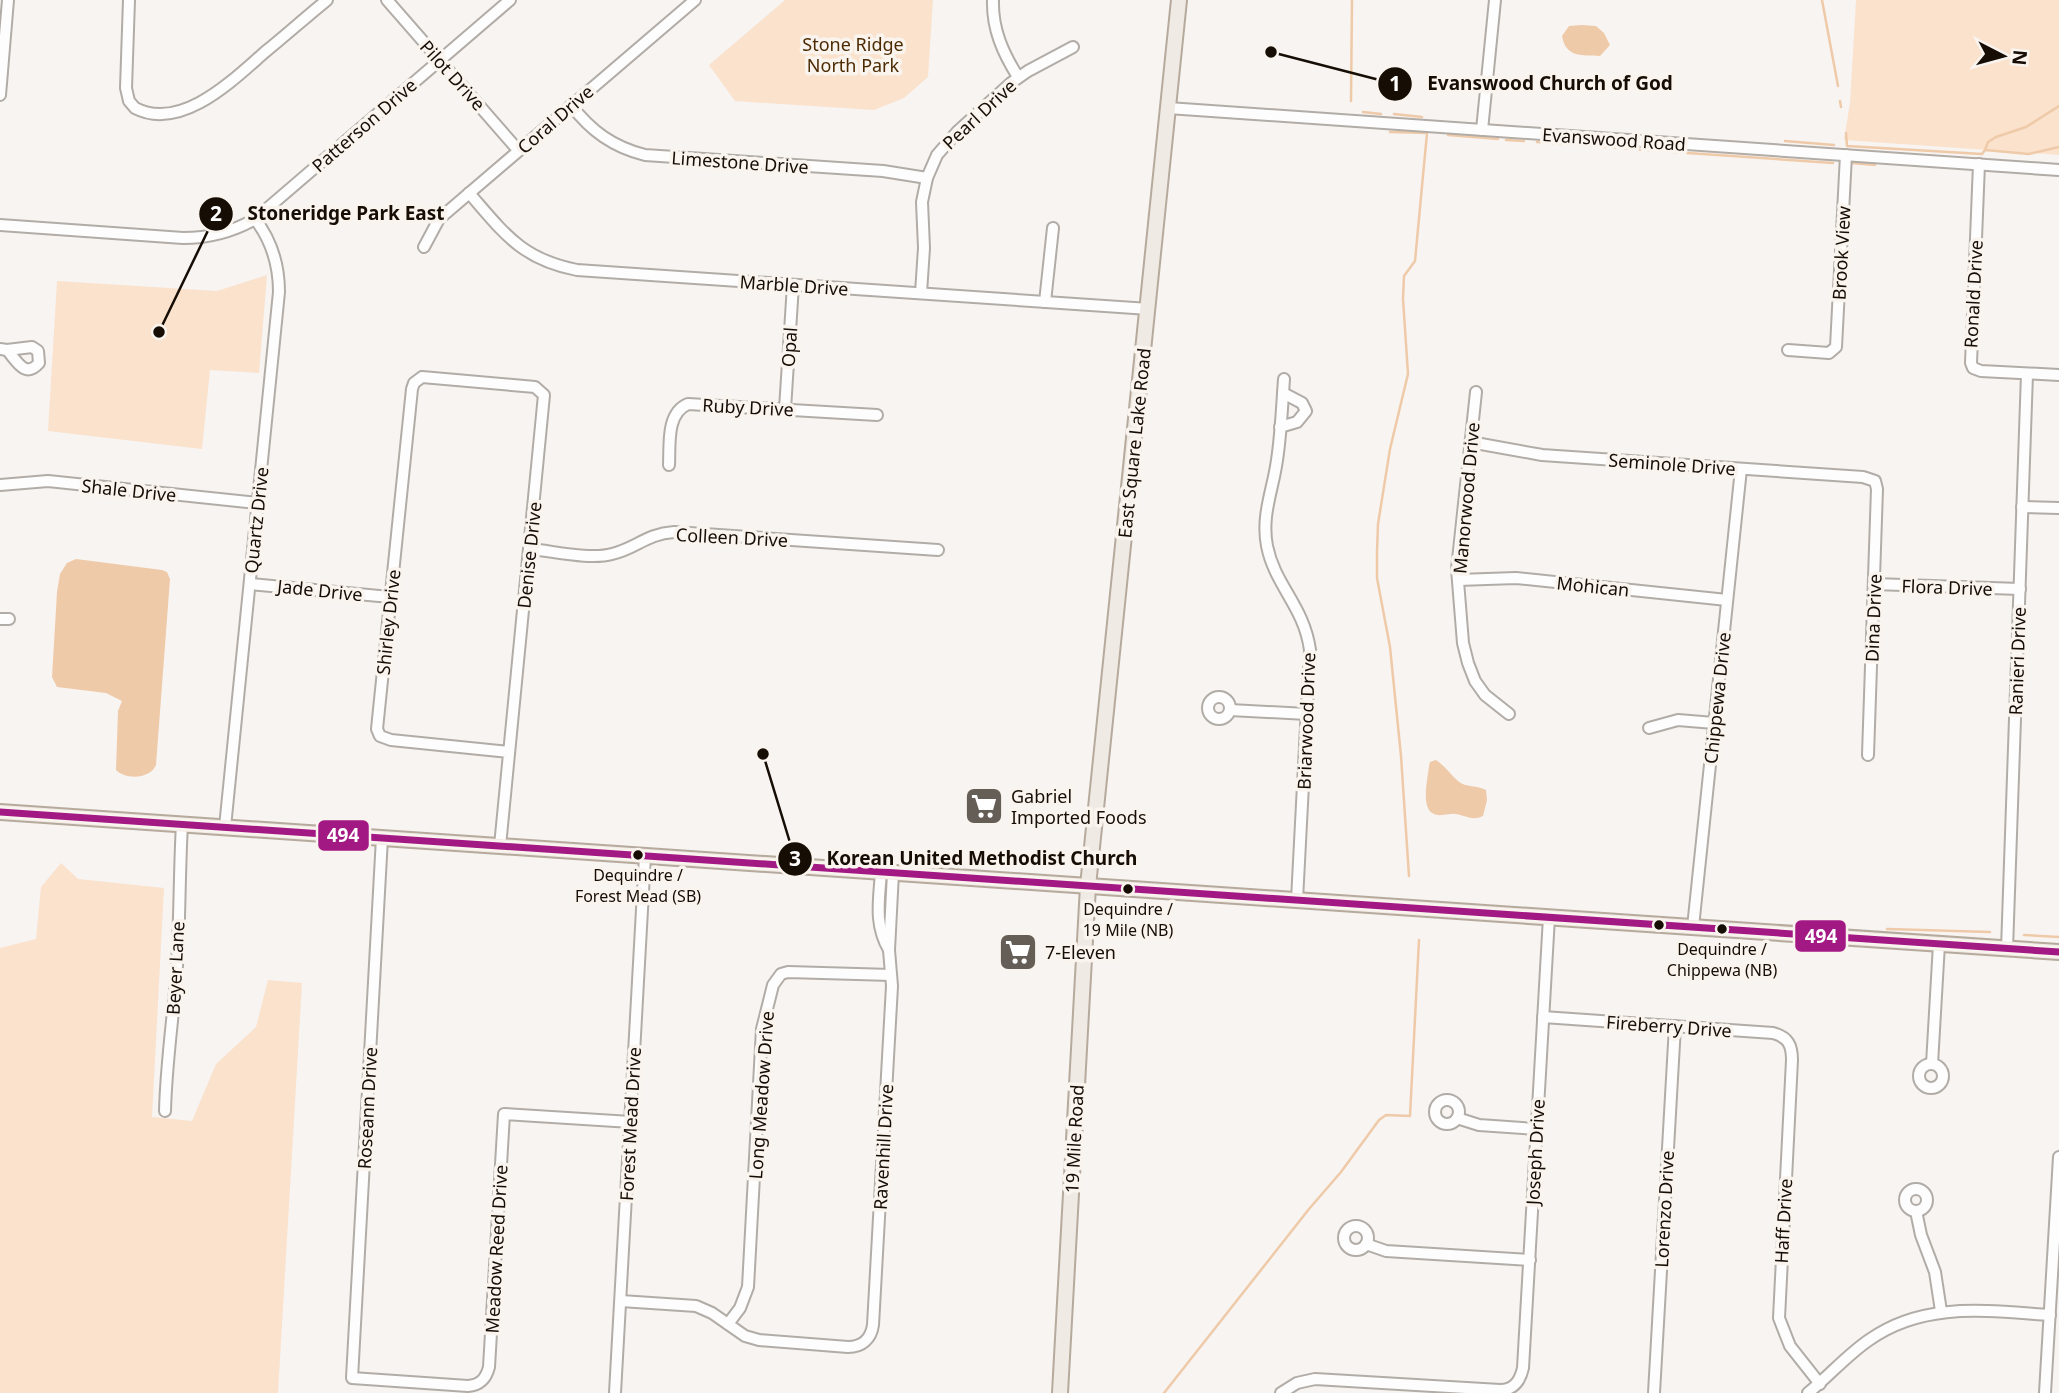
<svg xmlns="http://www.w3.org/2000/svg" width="2059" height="1393" viewBox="0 0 2059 1393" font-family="'Noto Sans',sans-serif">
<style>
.green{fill:#fae2cd}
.water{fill:#efcaa8}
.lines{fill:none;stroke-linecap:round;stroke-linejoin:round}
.stream{stroke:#efcaa8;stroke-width:2.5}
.minor-casing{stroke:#b2aca7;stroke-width:14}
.major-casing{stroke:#b6aa9d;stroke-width:18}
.minor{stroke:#fefdfd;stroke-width:10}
.major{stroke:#f0eae4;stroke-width:14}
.bus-1-casing{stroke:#faf4ef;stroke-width:12}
.bus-1{stroke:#a31984;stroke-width:7}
.bus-dot{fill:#160d04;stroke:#faf4ef;stroke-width:2.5}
.labels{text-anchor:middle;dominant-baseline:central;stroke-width:7;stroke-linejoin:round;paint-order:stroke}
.bus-label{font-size:16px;fill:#160d04;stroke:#faf4ef}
.park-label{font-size:18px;fill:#4c2b03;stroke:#faf4ef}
.street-label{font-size:18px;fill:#160d04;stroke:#faf4ef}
.poi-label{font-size:18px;fill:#160d04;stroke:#faf4ef;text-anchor:start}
.leader{fill:none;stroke:#160d04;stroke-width:2.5}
.callout-dot{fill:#160d04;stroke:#faf4ef;stroke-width:2.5}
.mark-label{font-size:21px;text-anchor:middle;font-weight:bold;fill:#fff}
.callout-label{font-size:19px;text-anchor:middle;font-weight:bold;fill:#160d04;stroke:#faf4ef;stroke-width:7;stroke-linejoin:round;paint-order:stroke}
.line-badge{stroke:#faf4ef;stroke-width:2.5}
.badge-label{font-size:19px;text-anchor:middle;font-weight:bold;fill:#fff}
</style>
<rect width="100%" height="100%" fill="#f7f4f2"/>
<!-- green -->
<g class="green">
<path d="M785,0H933L928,77L904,98L874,110L735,101L709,65Z"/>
<path d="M1856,0H2059V155L1844,140L1850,103Z"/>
<path d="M267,275L259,373L210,370L202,449L48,431L57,281L217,291Z"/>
<path d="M61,863L78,879L164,888L152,1117L192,1121L216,1064L256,1027L268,980L302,983L278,1393H0V948L36,939L41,887Z"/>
</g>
<!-- water -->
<g class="water">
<path d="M1582,25L1596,26L1604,33L1610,45L1600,56C1582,55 1566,58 1562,36L1569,26Z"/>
<path d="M76,559L162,570L167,572L170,579L156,765C150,779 126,780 116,770L118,711L122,701L106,693L57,687L52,677L57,592L60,574L67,563Z"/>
<path d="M1436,760C1445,766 1450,774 1458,781C1466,788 1477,785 1486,790L1487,800L1483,816C1472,821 1467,816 1456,814C1449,813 1440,817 1434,814C1420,808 1428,778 1429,766L1430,762Z"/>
</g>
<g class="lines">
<!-- stream -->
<g class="stream">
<path d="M1822,0L1838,86"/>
<path d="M1351,101L1352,0"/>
<path d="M1840,101L1841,107"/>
<path d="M1363,112L1381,114"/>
<path d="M1394,114L1422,117"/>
<path d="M1390,132L1427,133L1415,261L1404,276L1403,299L1408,374L1390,449L1378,524L1377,552V578L1390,647L1401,756L1409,876"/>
<path d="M1846,133L1847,146L1982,154L1985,150L2029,154L2059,147"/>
<path d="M1448,135L1498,139"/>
<path d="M1506,140L1524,141"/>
<path d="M1785,141L1834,145"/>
<path d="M1537,142L1662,151"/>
<path d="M1985,150L1988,142L1996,137L2026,127L2059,106"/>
<path d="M1673,152L1833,163"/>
<path d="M1852,163L1875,165"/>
<path d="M1887,929L1990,932"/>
<path d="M2024,935L2059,937"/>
<path d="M1164,1393L1309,1209L1341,1172L1379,1120L1386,1115L1410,1116L1419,940"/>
</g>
<!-- minor casing -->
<g class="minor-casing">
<g id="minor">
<path d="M129,0L126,88L129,101L135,108C181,132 233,80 265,52C286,35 306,17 327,0"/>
<path d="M387,0L518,150"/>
<path d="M993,0C992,29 1003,53 1018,77"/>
<path d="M0,95L8,0"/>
<path d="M571,105C591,131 613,147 645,155L883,171L927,178"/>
<path d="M1168,108L2059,170"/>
<path d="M1482,130L1495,0"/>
<path d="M1979,164L1971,363L1973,368L1981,371L2059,375"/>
<path d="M469,193C504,233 521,259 577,270L1149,309"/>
<path d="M0,225L183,238C210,238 232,232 255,219L510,0"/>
<path d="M424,247L439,219L695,0"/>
<path d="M921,293L924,248L922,202L927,178L937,155L957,132L1011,83L1028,71L1073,47"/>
<path d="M1045,302L1053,228"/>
<path d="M0,349L7,350L32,347L38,351L39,363C25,379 17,361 7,350"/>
<path d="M1788,350L1829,353L1836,347L1846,155"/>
<path d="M1284,379C1282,406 1281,434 1277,460C1273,490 1261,515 1267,546C1275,586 1304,606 1310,650L1297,900"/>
<path d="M1476,392L1457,569L1463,643L1468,663L1475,681L1485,695L1509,714"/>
<path d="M785,409L793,285"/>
<path d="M1280,427L1297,422L1306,411L1302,403L1283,393"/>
<path d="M1470,442L1542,455L1863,477L1875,481L1877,489L1868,755"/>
<path d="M669,465C670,445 666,413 688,404L877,415"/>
<path d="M0,485L48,481L257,503"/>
<path d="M2022,507L2059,508"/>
<path d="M530,549C553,551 590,560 612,554C637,548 646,534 674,532L938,550"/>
<path d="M1458,580L1516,578L1727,600"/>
<path d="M250,584L390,597"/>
<path d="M1874,584L2020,589"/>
<path d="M0,619H9"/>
<circle cx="1219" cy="708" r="11"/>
<path d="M1230,710L1307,714"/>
<path d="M1649,728L1678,720L1714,723"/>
<path d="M225,827L279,292C279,264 272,241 255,219"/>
<path d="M382,838L352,1378L468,1386C480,1385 486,1379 489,1367L504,1114L631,1122"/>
<path d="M500,846L544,395L535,387L422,377L414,383L412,389L377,729L380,736L391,740L509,752"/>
<path d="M881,872C879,901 874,924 889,950"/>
<path d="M1693,927L1741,469"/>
<path d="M2007,949L2027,374"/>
<path d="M1543,1017L1773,1033C1788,1037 1792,1045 1792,1060L1779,1318L1790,1346L1820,1384"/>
<path d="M1932,1064L1939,944"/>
<circle cx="1931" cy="1076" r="12"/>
<circle cx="1447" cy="1112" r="12"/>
<path d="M165,1111C166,1068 172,1025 176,981C180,929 179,877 182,824"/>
<path d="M1457,1118L1479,1125L1536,1129"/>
<circle cx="1916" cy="1200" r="11"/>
<path d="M1916,1211L1921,1235L1935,1272L1941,1311"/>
<circle cx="1356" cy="1238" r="12"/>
<path d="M1366,1244L1386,1251L1530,1260"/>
<path d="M621,1301L696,1306L712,1313L745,1336L759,1340L848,1347C862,1347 871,1339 873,1325L892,986L889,950L893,873"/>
<path d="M728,1324L740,1308L748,1287L762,1029L773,985L781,974L788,972L891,975"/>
<path d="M615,1393L645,856"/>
<path d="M1281,1393L1297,1383L1315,1379L1500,1390C1514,1390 1520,1381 1523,1368L1549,917"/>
<path d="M1654,1393L1675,1026"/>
<path d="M1808,1393C1829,1376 1847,1355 1869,1340C1924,1301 1987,1311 2050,1315"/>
<path d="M2045,1393L2059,1157"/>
</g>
</g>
<!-- major casing -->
<g class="major-casing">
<g id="major">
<path d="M0,812L2059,952"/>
<path d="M1060,1393L1088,886L1179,0"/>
</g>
</g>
<!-- minor -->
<use href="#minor" class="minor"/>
<!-- major -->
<use href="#major" class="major"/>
<!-- bus-1 casing -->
<g class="bus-1-casing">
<path id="bus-1" d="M0,812L2059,952"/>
</g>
<!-- bus-1 -->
<use href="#bus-1" class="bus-1"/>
</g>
<!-- icons -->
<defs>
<g id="supermarket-square" transform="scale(2.0125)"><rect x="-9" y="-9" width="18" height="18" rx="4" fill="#655e57" stroke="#faf4ef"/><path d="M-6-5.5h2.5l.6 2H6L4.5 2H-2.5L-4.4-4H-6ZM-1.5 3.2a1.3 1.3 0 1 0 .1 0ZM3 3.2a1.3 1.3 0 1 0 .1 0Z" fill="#fff"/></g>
</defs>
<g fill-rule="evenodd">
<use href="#supermarket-square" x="984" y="806"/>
<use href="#supermarket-square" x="1018" y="952"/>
</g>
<!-- markers -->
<g class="bus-dot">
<circle cx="638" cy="855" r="6"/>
<circle cx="1128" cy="889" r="6"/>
<circle cx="1659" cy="925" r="6"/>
<circle cx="1722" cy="929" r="6"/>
</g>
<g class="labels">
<!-- bus labels -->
<g class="bus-label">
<text x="638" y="875">Dequindre /<tspan x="638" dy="21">Forest Mead (SB)</tspan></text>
<text x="1128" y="909">Dequindre /<tspan x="1128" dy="21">19 Mile (NB)</tspan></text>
<text x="1722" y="949">Dequindre /<tspan x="1722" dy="21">Chippewa (NB)</tspan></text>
</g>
<!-- park labels -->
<g class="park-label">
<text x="853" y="44">Stone Ridge<tspan x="853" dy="21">North Park</tspan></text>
</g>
<!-- street labels -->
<g class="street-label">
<text transform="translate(453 75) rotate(48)">Pilot Drive</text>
<text transform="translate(979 114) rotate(-43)">Pearl Drive</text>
<text transform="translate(555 119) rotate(-41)">Coral Drive</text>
<text transform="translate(364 125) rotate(-41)">Patterson Drive</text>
<text transform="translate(1614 139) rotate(4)">Evanswood Road</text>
<text transform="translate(740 162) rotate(4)">Limestone Drive</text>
<text transform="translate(1841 253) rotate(-87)">Brook View</text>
<text transform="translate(794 285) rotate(4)">Marble Drive</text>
<text transform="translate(1973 294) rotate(-87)">Ronald Drive</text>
<text transform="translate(789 347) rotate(-86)">Opal</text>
<text transform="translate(748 407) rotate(3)">Ruby Drive</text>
<text transform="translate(1134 443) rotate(-84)">East Square Lake Road</text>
<text transform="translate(1672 464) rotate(4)">Seminole Drive</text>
<text transform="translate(129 490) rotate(6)">Shale Drive</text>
<text transform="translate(1466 498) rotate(-85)">Manorwood Drive</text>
<text transform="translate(256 520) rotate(-84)">Quartz Drive</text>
<text transform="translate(732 537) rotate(3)">Colleen Drive</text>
<text transform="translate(529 555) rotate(-84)">Denise Drive</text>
<text transform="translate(1593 586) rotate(6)">Mohican</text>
<text transform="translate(1947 587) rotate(2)">Flora Drive</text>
<text transform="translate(320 590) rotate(6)">Jade Drive</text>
<text transform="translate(1873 618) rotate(-88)">Dina Drive</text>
<text transform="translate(388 622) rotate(-84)">Shirley Drive</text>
<text transform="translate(2017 661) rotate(-88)">Ranieri Drive</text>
<text transform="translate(1717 698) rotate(-84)">Chippewa Drive</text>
<text transform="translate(1306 721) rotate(-88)">Briarwood Drive</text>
<text transform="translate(175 968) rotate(-87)">Beyer Lane</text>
<text transform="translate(1669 1026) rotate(4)">Fireberry Drive</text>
<text transform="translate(761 1095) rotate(-86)">Long Meadow Drive</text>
<text transform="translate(367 1108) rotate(-87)">Roseann Drive</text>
<text transform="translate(630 1124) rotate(-87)">Forest Mead Drive</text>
<text transform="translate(1074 1139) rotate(-87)">19 Mile Road</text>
<text transform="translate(883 1147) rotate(-87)">Ravenhill Drive</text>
<text transform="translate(1535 1152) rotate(-87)">Joseph Drive</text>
<text transform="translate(1664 1209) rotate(-87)">Lorenzo Drive</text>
<text transform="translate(1783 1221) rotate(-87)">Haff Drive</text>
<text transform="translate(496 1249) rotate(-87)">Meadow Reed Drive</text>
</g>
<!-- poi labels -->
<g class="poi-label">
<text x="1011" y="796">Gabriel<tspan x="1011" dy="21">Imported Foods</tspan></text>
<text x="1045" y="952">7-Eleven</text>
</g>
</g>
<!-- callouts -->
<path class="leader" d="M1271 52L1395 84M159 332L216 214M763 754L795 859"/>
<g class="callout-dot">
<circle cx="1271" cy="52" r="7"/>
<circle cx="159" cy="332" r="7"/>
<circle cx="763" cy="754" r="7"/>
<circle cx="1395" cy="84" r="18"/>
<circle cx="216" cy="214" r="18"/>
<circle cx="795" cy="859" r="18"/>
</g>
<g class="mark-label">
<text x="1395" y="91">1</text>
<text x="216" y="221">2</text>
<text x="795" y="866">3</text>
</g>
<g class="callout-label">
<text x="1550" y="90">Evanswood Church of God</text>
<text x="346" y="220">Stoneridge Park East</text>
<text x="982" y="865">Korean United Methodist Church</text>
</g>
<g class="line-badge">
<rect x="317" y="819" width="53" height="33" rx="7" fill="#a31984"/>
<rect x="1794" y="919" width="53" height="34" rx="7" fill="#a31984"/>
</g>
<g class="badge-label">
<text x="343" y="842">494</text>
<text x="1821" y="943">494</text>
</g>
<!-- north arrow -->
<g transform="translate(2003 56) rotate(96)" stroke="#faf4ef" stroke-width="5" paint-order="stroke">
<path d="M0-5L12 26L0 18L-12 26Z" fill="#160d04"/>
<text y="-10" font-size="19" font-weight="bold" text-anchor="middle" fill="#160d04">N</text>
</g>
</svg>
